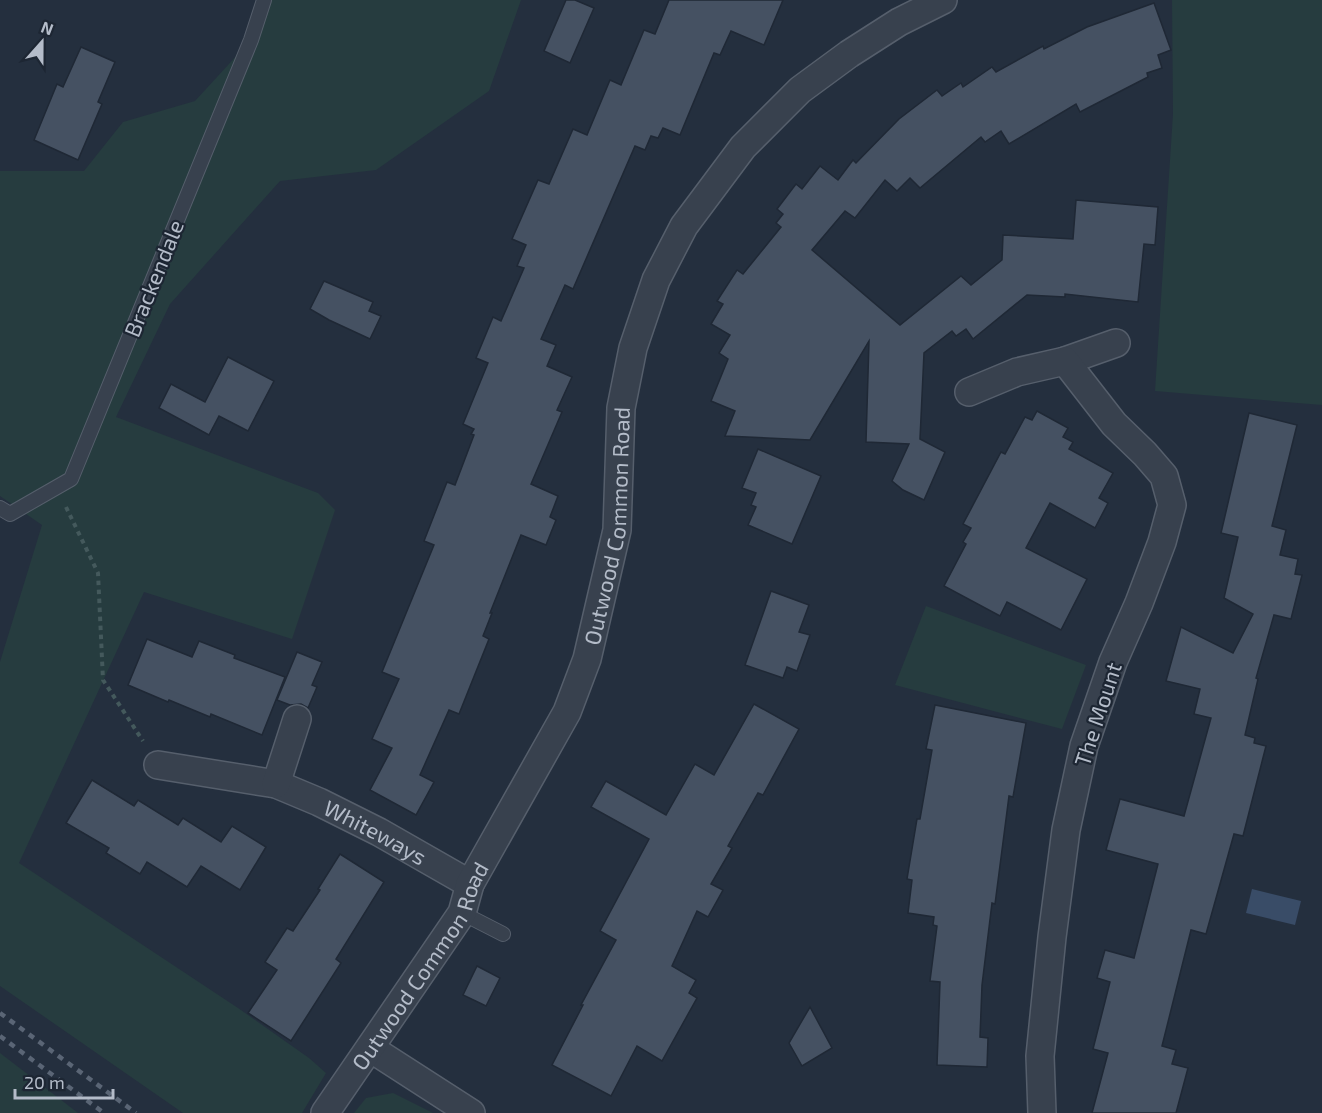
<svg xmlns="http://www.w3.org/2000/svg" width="1322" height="1113" viewBox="0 0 1322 1113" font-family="'Exo 2',sans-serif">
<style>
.green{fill:#263c3f}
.water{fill:#394c67}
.building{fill:#455162;stroke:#1f2835;stroke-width:1.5}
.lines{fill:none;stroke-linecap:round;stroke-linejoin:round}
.lane-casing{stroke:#565f6c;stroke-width:16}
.street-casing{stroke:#565f6c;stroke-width:30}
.path{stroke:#44595c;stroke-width:4;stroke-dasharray:4.5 4.5;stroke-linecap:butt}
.lane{stroke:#38414e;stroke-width:14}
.street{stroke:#38414e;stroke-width:27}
.rail{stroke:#5a6575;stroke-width:4.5;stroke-dasharray:6 6;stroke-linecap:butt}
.labels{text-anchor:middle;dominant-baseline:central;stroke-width:4.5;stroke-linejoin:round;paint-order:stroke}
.street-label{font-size:22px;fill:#b4bcc9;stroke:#1d2633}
</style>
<rect width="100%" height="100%" fill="#242f3e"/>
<!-- green -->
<g class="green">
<path d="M264,0H521L489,91L376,170L280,181L170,304L116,417L318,493L335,510L292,639L144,592L19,863L238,1008L309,1058L326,1073L302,1113H183L0,986V662L42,525L0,496V171H84L123,122L195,101L251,40Z"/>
<path d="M1172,0H1322V405L1155,391L1173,114Z"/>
<path d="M926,606L1086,665L1062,729L895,685Z"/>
<path d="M0,1053L78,1113H0Z"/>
<path d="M393,1093L433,1113H354L366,1098Z"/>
</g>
<!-- water -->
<path class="water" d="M1252,889L1301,901L1295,925L1246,913Z"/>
<!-- building -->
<g class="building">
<path d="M566,0H575L594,8L570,63L544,51Z"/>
<path d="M669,0H783L764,45L731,31L720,55L714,53L680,135L663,128L658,138L651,136L645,150L635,146L573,289L565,285L541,339L556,345L547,366L572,377L557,410L562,412L531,484L558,496L550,517L556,520L546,545L521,535L490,613H492L483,636L489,639L459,714L449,710L420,775L434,782L416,815L370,790L392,748L372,739L399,679L382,672L434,545L424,541L447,482L455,485L474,435L471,434L474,429L463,424L488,363L476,358L493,317L501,321L524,268L517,266L526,245L512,239L538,180L549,184L573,129L587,135L610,80L621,85L644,30L655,34Z"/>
<path d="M1154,3L1171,50L1158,55L1162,68L1147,73L1148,77L1080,112L1076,104L1009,144L1001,131L985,142L981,137L920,188L910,178L897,191L885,180L855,218L845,211L812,250L900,325L961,276L971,285L1002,260L1003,235L1073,239L1076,200L1158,207L1155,245L1144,244L1138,302L1065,294V297L1027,295L973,339L966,329L956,336L952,331L924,353L920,439L945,452L924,500L903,490L892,481L909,444L866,442L869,341L810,440L725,436L735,411L711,401L728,359L719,353L730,335L711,324L723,304L717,301L737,270L743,274L781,227L776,223L783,214L777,209L796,184L802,189L820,166L838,180L853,160L856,163L899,119L937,90L942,96L961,83L963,87L992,67L996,72L1043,46L1044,49L1087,27Z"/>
<path d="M81,47L115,62L98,102L102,104L78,160L34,140L57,84L63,87Z"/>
<path d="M324,281L373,302L369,311L381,316L370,339L329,320L310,309Z"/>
<path d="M228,357L274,381L248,431L219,416L209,435L159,408L171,384L205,402Z"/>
<path d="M1037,411L1068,428L1063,437L1073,442L1069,449L1113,473L1099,498L1108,503L1095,528L1050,503L1026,548L1087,579L1061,630L1007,602L1000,616L944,586L966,544L963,542L971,528L963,524L1001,452L1005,454L1025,417L1032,420Z"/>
<path d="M1249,413L1297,425L1272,526L1286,530L1280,555L1298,559L1295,574L1302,575L1291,619L1274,615L1256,678L1258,679L1245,735L1255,738L1254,743L1266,746L1243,836L1234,834L1206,934L1191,930L1162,1046L1176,1050L1172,1064L1188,1068L1176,1113H1092L1108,1053L1093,1049L1110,982L1097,978L1105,950L1134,958L1158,864L1106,850L1120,799L1184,816L1211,718L1194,714L1200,689L1166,681L1181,627L1233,653L1253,614L1224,598L1238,537L1221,533Z"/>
<path d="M758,449L821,476L792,544L748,525L756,507L751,505L756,493L742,488Z"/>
<path d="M771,591L809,605L799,632L810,635L797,671L787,667L783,678L745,665Z"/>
<path d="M147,639L192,657L199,641L235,655L234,658L285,677L262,735L211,714L210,717L169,700L168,702L128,685Z"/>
<path d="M297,652L322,662L312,685L317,687L308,708L301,704L290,705L277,700Z"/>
<path d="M754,704L799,729L763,795L758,793L728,846L732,848L711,884L723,890L708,917L697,911L672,966L696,980L689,993L697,998L662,1061L637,1046L611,1096L552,1065L583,1005H581L616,940L600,931L649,839L591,807L606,781L666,815L695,764L714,775Z"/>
<path d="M935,705L1026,723L1013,797L1009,796L995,904L992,903L982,985L980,1037L988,1038L987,1067L937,1065L940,982L930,981L937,926L933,925L934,917L908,913L912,880L907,879L917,819H920L932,750L926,749Z"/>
<path d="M92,780L134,806L138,800L178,825L183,818L221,842L232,826L266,847L240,890L201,866L187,887L147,862L140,874L106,853L109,848L66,823Z"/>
<path d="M340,854L384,882L336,959L341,963L291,1041L248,1013L277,970L265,962L287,928L293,931L320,890L318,889Z"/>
<path d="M477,966L500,978L486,1006L463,995Z"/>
<path d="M810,1007L832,1048L802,1066L789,1043Z"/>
</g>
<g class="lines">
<!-- lane casing -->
<g class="lane-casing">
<g id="lane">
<path d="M0,508L10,514L71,479L251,40L264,0"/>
<path d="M462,913L503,934"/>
</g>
</g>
<!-- street casing -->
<g class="street-casing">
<g id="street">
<path d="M1065,361L1116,343"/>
<path d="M969,392L1017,372L1065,361L1114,424L1145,454L1164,476L1172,505L1162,542L1139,603L1113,662L1084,746L1066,830L1052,937L1040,1056L1042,1113"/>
<path id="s1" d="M158,765L276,784L319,802L379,832L470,884"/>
<path d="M276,784L297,719"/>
<path d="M370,1048L471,1113"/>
<path id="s2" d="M325,1113L462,913L470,884L567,712L587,659L617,530L621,408L633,348L656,280L684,226L743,147L800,90L849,54L899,22L943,0"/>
</g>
</g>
<!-- path -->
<path class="path" d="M66,507L98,573L103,680L143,741"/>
<!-- lane -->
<use href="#lane" class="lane"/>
<!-- street -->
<use href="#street" class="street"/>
<!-- rail -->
<g class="rail">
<path d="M0,1013L136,1113"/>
<path d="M0,1036L104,1113"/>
</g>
</g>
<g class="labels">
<!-- street labels -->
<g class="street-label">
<text transform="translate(153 278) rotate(-68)">Brackendale</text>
<text stroke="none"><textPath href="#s2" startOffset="662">Outwood Common Road</textPath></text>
<text transform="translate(1097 714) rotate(-72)">The Mount</text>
<text stroke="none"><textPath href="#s1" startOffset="230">Whiteways</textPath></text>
<text stroke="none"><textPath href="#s2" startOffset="176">Outwood Common Road</textPath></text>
</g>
</g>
<!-- north arrow -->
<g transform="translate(42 42) rotate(21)" stroke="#1d2633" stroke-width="4.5" paint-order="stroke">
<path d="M0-4.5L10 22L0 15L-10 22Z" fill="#b4bcc9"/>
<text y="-9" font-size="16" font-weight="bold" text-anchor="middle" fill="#b4bcc9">N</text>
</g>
<!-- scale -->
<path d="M15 1089v9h98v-9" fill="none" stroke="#b4bcc9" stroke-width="3"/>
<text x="24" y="1089" font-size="18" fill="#b4bcc9" stroke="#1d2633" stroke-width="4.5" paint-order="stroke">20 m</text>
</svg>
